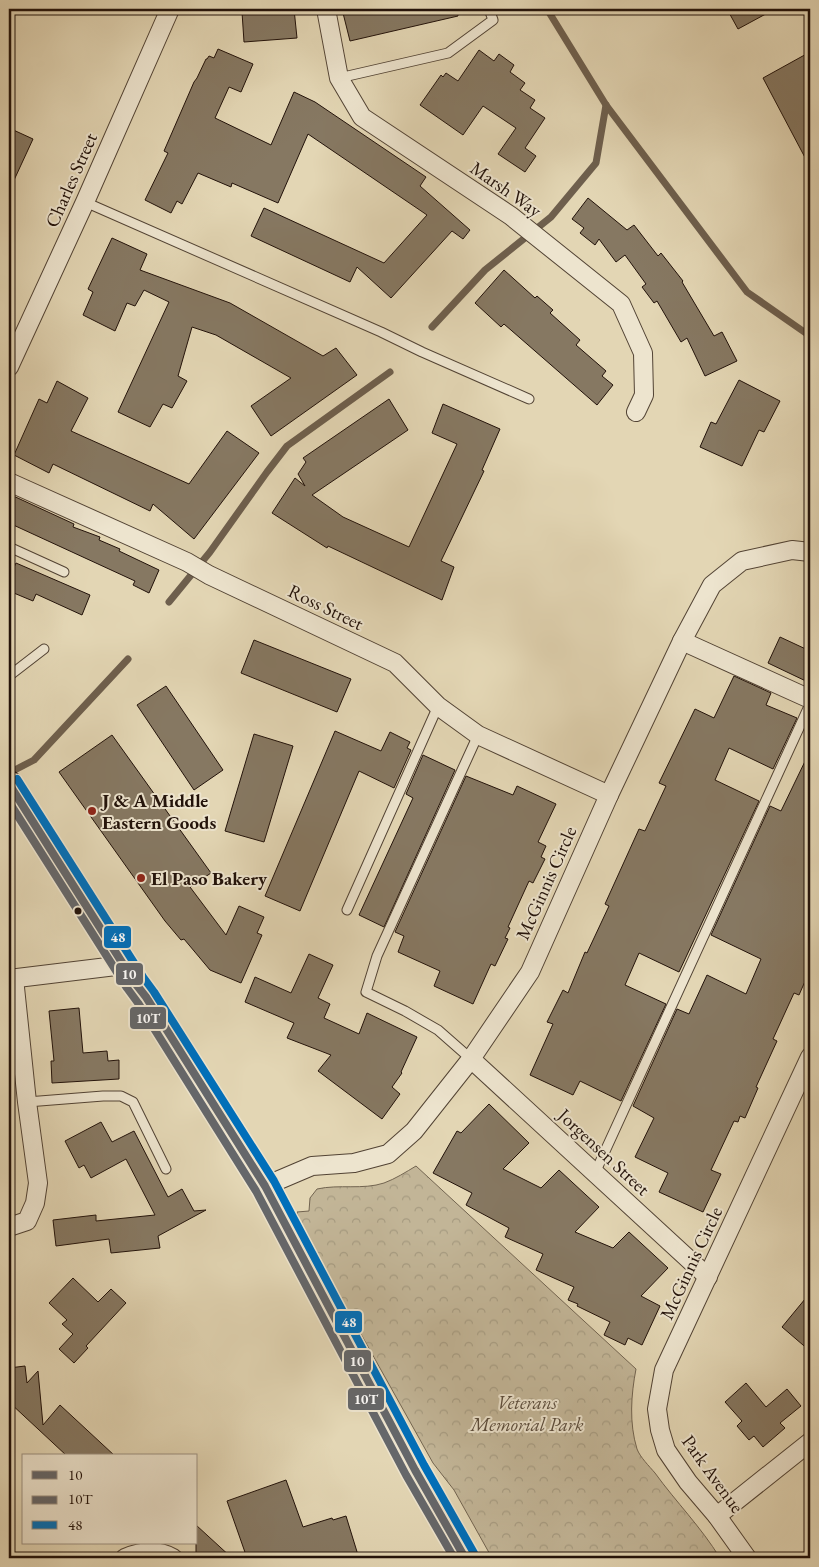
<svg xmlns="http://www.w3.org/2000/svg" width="819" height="1567" viewBox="0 0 819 1567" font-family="'EB Garamond',serif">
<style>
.park{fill:url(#park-crowns);stroke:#726450}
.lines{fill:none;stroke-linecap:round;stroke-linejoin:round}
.stream{stroke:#6e5f4d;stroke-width:7}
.building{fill:#867862;stroke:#22120a}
.service-casing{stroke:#524334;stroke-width:11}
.minor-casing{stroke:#524334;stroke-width:20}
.secondary-casing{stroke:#22120a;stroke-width:28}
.service{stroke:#ede4ce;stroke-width:9}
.minor{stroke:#ede4ce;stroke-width:18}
.secondary{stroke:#ede4ce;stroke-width:25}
.bus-1-casing{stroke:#ede4ce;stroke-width:11}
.bus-2-casing{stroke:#ede4ce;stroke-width:11}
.bus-3-casing{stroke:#ede4ce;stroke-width:11}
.bus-1{stroke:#65676a;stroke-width:8}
.bus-2{stroke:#65676a;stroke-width:8}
.bus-3{stroke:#006fba;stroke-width:8}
.poi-dot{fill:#8f2418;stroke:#ede4ce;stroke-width:2}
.bus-dot{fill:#22120a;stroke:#ede4ce;stroke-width:2}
.labels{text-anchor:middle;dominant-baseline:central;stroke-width:4;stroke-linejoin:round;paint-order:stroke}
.street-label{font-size:19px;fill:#22120a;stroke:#ede4ce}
.poi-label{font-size:19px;font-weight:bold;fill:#22120a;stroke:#ede4ce;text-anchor:start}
.park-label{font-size:19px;font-style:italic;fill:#5a4b3b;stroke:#ede4ce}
.line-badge{stroke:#ede4ce;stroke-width:2}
.badge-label{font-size:14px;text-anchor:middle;font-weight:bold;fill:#fff}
</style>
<defs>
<pattern id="park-crowns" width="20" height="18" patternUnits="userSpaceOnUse" patternTransform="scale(1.25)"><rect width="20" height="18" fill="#c2b597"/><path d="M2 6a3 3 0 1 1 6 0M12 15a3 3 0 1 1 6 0" fill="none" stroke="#a69b81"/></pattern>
</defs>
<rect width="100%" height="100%" fill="#e3d6b4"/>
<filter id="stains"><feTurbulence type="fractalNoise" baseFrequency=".004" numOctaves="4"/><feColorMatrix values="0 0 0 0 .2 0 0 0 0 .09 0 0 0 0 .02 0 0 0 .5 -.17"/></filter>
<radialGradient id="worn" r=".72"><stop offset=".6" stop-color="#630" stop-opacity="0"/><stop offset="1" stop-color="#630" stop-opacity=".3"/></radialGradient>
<!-- park -->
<path class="park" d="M416,1166L636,1369C631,1395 629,1423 637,1449C640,1457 649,1466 655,1473C676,1502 701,1527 720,1558H492L454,1490L433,1463L300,1225L297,1212L309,1211L310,1198L317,1189C339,1184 363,1190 384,1183C395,1179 406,1172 416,1166Z"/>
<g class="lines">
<!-- stream -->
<g class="stream">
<path d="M547,9L606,105L747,292L810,336"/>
<path d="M432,327L485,270L551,217L596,163L606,105"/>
<path d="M169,602L210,552L267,472L287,446L390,372"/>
<path d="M9,773L34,760L128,659"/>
</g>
</g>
<!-- building -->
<g class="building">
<path d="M277,9H294L297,38L244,42L242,12Z"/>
<path d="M342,9H457L458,16L350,41Z"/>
<path d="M727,9H775L738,29Z"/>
<path d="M218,49L253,64L241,92L229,87L215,118L271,145L294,92L315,102L426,177L420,186L470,230L463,239L452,231L391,298L357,267L350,282L251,236L264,208L384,263L427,215L308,134L278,203L232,183L231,187L198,173L182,204L177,201L171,213L145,200L168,153L164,151L194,82L197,78L206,59H207L209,56L214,58Z"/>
<path d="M479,50L494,61L499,54L514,65L510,72L525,83L520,90L535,100L530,108L545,118L525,148L536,156L525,172L498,154L516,128L483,106L463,135L420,105L441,75L443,77L446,73L458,81Z"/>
<path d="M810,52V167L763,78Z"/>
<path d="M9,128L33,139L9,191Z"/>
<path d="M588,198L627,230L634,225L658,256L661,253L683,281L682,282L714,336L722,332L737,361L705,376L687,338L681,342L657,301L654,303L642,287L646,284L625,255L616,262L599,239L595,245L580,233L584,228L572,219Z"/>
<path d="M112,238L147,254L140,270L230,303L323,356L336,348L357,375L271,436L251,406L291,378L216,335L192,327L178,376L187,381L172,408L163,404L150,427L118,412L169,302L144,290L135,306L127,303L115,331L83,315L93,292L88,289Z"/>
<path d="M504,270L535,298L537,296L553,310L550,313L580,340L576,345L606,371L602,376L613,385L597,405L504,324L501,327L475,303Z"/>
<path d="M739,380L780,401L764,432L759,430L742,466L700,447L711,422L716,424Z"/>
<path d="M57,381L88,398L71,431L189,484L227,431L259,453L194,539L153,504L150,511L53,464L49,473L14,455L39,399L47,403Z"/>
<path d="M389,399L408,430L312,495L343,517L409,547L457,444L432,433L443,404L500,429L482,470L484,471L441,561L454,567L442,600L328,546L327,548L272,513L295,478L305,486L298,474L306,462L303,458Z"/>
<path d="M9,494L74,524L73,527L100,537L99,540L120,549L119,551L159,570L149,593L133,585L135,581L9,523Z"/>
<path d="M16,563L90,595L82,615L36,594L33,601L9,591V578Z"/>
<path d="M780,637L810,651V683L768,663Z"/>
<path d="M254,640L351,679L337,712L241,673Z"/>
<path d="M734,676L771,693L766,705L797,718L773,769L729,748L715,780L759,801L679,972L639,953L625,985L666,1004L621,1101L580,1081L573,1095L530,1075L553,1024L547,1022L563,990L568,993L585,952L587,953L609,906L605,904L639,829L645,831L666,786L659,783L695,709L714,718Z"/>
<path d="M166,686L223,770L194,790L137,705Z"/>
<path d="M335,731L381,751L390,732L410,742L407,748L411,750L394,788L359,771L300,911L265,896Z"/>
<path d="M254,734L293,746L264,842L225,831Z"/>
<path d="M112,735L211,873L190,887L226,935L239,906L264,917L257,933L262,935L241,983L210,970L184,939L181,940L165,921L59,772Z"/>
<path d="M810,751V970L799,995L794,993L773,1039L777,1041L756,1087L758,1088L745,1118L740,1116L738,1122L734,1121L711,1170L721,1174L703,1212L659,1192L668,1173L635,1157L654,1118L633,1106L677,1009L689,1014L707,975L746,994L761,959L711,935L770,806L781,811Z"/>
<path d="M423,755L455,770L384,927L359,915L413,798L406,794Z"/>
<path d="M466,776L513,795L517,786L556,804L538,842L546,846L541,857L545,859L533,883L529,881L508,927L510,928L505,938L508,939L495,966L491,964L473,1004L434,986L440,971L398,952L404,936L395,932Z"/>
<path d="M309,954L333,965L318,998L330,1004L324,1018L359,1034L367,1013L417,1037L401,1072L402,1073L392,1087L400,1094L382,1119L318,1071L331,1055L287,1038L294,1023L245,1002L255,977L291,993Z"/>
<path d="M79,1008L83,1053L107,1051L108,1061L119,1060V1079L52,1083L51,1061H54L49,1011Z"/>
<path d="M489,1104L529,1143L503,1169L541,1188L559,1170L599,1207L575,1232L613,1248L629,1232L668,1268L641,1296L660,1306L642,1345L628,1338L625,1345L604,1335L610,1322L577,1306L578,1304L568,1300L574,1287L536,1270L543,1254L505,1237L509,1228L466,1205L472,1193L433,1173L457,1131L461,1133Z"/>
<path d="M101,1122L112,1142L134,1131L168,1197L182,1189L194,1211L206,1210L158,1236L160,1248L111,1253L109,1239L56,1246L53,1220L96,1215V1221L155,1215L126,1159L91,1178L84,1165L79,1168L65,1141Z"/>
<path d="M73,1278L98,1302L111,1289L126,1303L86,1346L88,1348L74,1363L59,1349L73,1334L62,1324L67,1320L49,1303Z"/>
<path d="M810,1293V1351L782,1327Z"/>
<path d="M25,1366L27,1383L38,1371L43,1425L60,1405L115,1456H67L9,1402V1368Z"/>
<path d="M746,1383L766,1407L787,1389L801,1406L780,1423L785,1428L763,1447L754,1436L749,1440L737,1426L742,1421L725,1402Z"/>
<path d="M286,1480L303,1527L332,1518L333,1520L346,1516L358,1555L348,1558H247L227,1501Z"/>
<path d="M196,1525L232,1558H196Z"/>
</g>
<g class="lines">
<!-- service casing -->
<g class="service-casing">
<g id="service">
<path d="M807,9L810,15"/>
<path d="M339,78L448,53L493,20L489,9"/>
<path d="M85,202L381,332L422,352L529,399"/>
<path d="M9,547L64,572"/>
<path d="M9,676L44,649"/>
<path d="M347,910L438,706"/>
<path d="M471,1059L438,1030L405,1011L366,992L377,956L478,735"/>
<path d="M27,1102L103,1096H121L133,1102L166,1169"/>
<path d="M595,1173L810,704"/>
</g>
</g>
<!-- minor casing -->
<g class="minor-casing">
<g id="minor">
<path d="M326,9L339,78L362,117L511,216L621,304L643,353L644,395L636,412"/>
<path d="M9,367L85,202L170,9"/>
<path d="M9,482L187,562L209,575L395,663L438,706L478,735L609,795"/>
<path d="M682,641L810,699"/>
<path d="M9,979L124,965"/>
<path d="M471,1059L708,1277"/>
<path d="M265,1186L312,1166L354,1163L388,1154L414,1131L471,1059L530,972L609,795L682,641L712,585L742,561L792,550L810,552"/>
<path d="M9,1227L27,1221L35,1203L38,1183L27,1102L14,978"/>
<path d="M717,1516L810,1442"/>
<path d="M125,1558C141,1551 157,1549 173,1558"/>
<path d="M747,1558L717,1516L688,1482L666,1450L660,1430L657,1409L664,1370L810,1057"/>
</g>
</g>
<!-- secondary casing -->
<g class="secondary-casing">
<path id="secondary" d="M9,784L135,983L146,997L265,1186L415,1470L465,1558"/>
</g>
<!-- service -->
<use href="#service" class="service"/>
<!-- minor -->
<use href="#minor" class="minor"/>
<!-- secondary -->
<use href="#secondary" class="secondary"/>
<!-- bus-1 casing -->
<g class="bus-1-casing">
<path id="bus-1" d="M9,784L135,983L146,997L265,1186L415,1470L465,1558"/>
</g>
<!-- bus-2 casing -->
<g class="bus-2-casing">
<path id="bus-2" d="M9,802L127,988L138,1003L256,1191L406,1475L454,1558"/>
</g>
<!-- bus-3 casing -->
<g class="bus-3-casing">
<path id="bus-3" d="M17,779L143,977L154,992L274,1181L424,1465L474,1553"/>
</g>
<!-- bus-1 -->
<use href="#bus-1" class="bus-1"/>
<!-- bus-2 -->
<use href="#bus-2" class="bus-2"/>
<!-- bus-3 -->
<use href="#bus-3" class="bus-3"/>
</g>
<!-- markers -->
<g class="poi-dot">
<circle cx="92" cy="811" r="5"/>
<circle cx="141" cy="878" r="5"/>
</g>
<circle class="bus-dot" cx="78" cy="911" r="4.5"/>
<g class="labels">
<!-- street labels -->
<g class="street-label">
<text transform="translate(71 180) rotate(-66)">Charles Street</text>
<text transform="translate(506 189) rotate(35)">Marsh Way</text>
<text transform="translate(326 607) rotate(26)">Ross Street</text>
<text transform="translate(546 883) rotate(-66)">McGinnis Circle</text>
<text transform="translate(604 1152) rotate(43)">Jorgensen Street</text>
<text transform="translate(691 1263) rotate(-65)">McGinnis Circle</text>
<text transform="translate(713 1474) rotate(54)">Park Avenue</text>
</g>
<!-- poi labels -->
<g class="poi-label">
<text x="102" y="800">J &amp; A Middle<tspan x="102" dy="22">Eastern Goods</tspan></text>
<text x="151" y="878">El Paso Bakery</text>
</g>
<!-- park labels -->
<g class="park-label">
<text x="527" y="1402">Veterans<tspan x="527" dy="22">Memorial Park</tspan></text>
</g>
</g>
<g class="line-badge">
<rect x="103" y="925" width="29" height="24" rx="5" fill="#006fba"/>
<rect x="115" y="962" width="29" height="24" rx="5" fill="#65676a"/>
<rect x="129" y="1006" width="38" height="24" rx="5" fill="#65676a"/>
<rect x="334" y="1310" width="29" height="24" rx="5" fill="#006fba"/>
<rect x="343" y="1349" width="29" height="24" rx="5" fill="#65676a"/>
<rect x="347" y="1387" width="38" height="24" rx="5" fill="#65676a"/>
</g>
<g class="badge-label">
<text x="118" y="942">48</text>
<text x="129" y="979">10</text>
<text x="148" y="1023">10T</text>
<text x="349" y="1327">48</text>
<text x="357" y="1366">10</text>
<text x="366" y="1404">10T</text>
</g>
<!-- margin -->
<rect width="819" height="1567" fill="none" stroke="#e3d6b4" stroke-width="30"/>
<rect x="10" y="10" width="799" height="1547" fill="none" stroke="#22120a" stroke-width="2.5"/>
<rect x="15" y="15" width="789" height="1537" fill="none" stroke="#22120a"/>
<!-- legend -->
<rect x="22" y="1454" width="175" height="90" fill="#ede4ce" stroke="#9c9080"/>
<rect x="32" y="1471" width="25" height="8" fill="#65676a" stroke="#9c9080"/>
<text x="68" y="1480" font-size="15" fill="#22120a">10</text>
<rect x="32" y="1496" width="25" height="8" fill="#65676a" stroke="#9c9080"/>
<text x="68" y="1504" font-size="15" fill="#22120a">10T</text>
<rect x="32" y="1521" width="25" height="8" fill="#006fba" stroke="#9c9080"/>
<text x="68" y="1530" font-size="15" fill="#22120a">48</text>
<rect width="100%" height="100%" filter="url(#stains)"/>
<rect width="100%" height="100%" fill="url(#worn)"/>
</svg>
